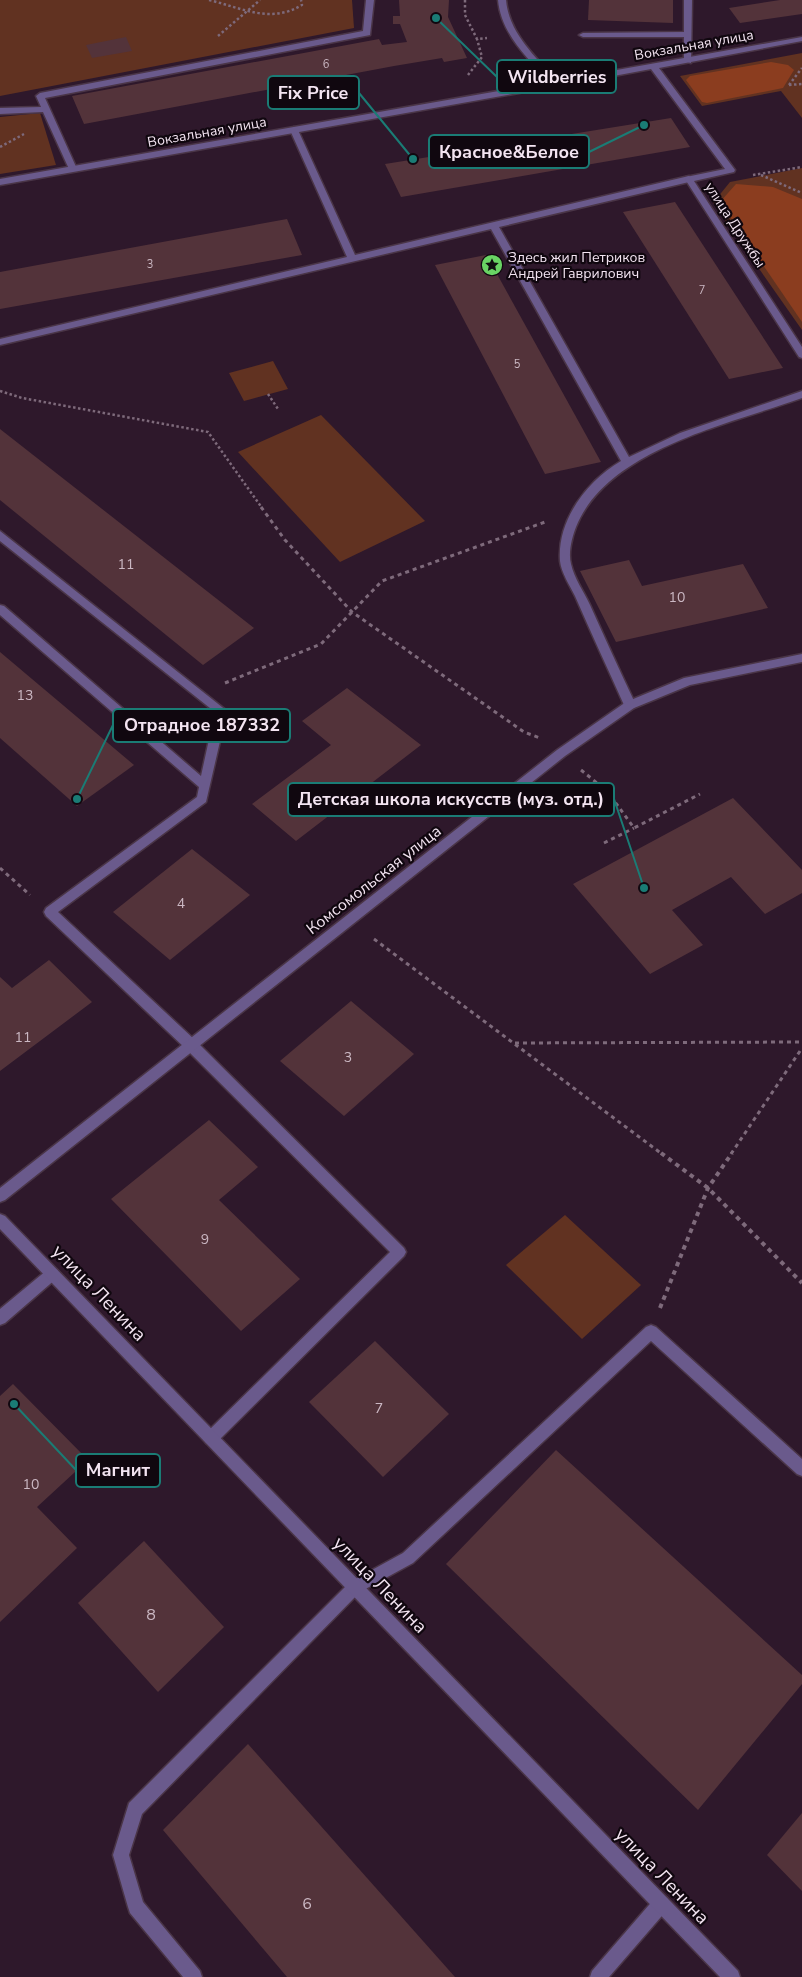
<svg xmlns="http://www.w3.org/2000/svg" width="802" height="1977" viewBox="0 0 802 1977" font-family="'Nunito Sans',sans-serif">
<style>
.green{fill:#613221}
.forest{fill:#8b3d1f}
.building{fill:#53333a}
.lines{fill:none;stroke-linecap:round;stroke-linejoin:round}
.service-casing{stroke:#4a3547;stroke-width:3}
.minor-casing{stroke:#4a3547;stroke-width:3}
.tertiary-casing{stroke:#4a3547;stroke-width:3}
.path-far2{stroke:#7e6a7b;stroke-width:2.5;stroke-dasharray:2.5 2.5;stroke-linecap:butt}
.path-far1{stroke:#7e6a7b;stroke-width:3;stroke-dasharray:4 4;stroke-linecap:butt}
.path{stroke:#7e6a7b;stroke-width:4;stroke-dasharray:4.5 4.5;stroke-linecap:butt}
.service{fill:#6a5a8c;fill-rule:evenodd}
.minor{fill:#6a5a8c;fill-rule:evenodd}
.tertiary{fill:#6a5a8c;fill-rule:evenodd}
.labels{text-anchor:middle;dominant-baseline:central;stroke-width:4.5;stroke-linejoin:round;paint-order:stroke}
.far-number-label{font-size:11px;fill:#cbb8c3}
.far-street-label{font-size:14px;fill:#f3e4f1;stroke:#10070f}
.far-poi-label{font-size:14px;fill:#f3e4f1;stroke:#10070f;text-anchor:start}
.number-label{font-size:14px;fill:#cbb8c3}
.street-label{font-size:16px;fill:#f3e4f1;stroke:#10070f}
.near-number-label{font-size:16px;fill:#cbb8c3}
.near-street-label{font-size:19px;fill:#f3e4f1;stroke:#10070f}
.leader{fill:none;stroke:#1a7c75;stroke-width:2}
.callout-dot{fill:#1a7c75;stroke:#10070f;stroke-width:2}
.callout{fill:#10070f;stroke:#1a7c75;stroke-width:2}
.callout-label{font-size:18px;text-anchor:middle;font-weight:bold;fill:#f3e4f1}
</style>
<rect width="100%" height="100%" fill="#2e182b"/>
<!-- green -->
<g class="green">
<path d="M0,0H352L354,28L0,96Z"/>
<path d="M802,53V118L781,91L702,106L680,76Z"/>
<path d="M40,113L56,165L0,174V117Z"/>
<path d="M802,168V330L713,203L730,182Z"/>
<path d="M273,361L288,389L244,401L229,373Z"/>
<path d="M321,415L425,521L340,562L238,452Z"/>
<path d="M565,1215L641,1285L582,1339L506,1265Z"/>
</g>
<!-- forest -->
<g class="forest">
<path d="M771,62L788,65L794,70L783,88L707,103L702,102L686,80L690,76Z"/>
<path d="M736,184L773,187L802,199V322L720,202Z"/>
</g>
<!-- building -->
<g class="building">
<path d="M399,0H449L448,17L467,58L444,62L442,58L394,66L84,124L72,96L379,39L382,45L407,42L400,24H393V16H400Z"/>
<path d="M589,0H673V23L588,20Z"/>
<path d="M780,0H802V14L740,23L729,8Z"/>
<path d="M126,37L132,51L92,58L86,45Z"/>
<path d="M671,118L690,147L401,197L385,164Z"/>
<path d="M675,202L783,368L729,379L623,212Z"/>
<path d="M287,219L302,255L0,309V272Z"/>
<path d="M486,255L492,265L601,462L545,474L435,265Z"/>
<path d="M0,429L254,628L203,665L0,500Z"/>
<path d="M629,560L642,586L743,564L768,608L616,642L580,571Z"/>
<path d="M0,652L134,765L77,806L0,738Z"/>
<path d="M347,688L421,745L296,841L252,804L331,745L302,721Z"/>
<path d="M733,798L802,870V893L765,914L731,877L672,910L703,945L650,974L573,884Z"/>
<path d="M192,849L250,895L170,960L113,912Z"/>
<path d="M49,960L92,1002L0,1071V977L12,988Z"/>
<path d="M351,1001L414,1054L344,1116L280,1061Z"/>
<path d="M209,1120L258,1167L219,1200L300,1279L241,1331L111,1199Z"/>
<path d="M375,1341L449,1414L383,1477L309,1402Z"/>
<path d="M13,1384L88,1460L37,1507L77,1548L0,1622V1396Z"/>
<path d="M556,1450L802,1675V1684L698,1810L446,1564Z"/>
<path d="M144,1541L224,1627L158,1692L78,1603Z"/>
<path d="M248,1744L455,1977H287L163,1830Z"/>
<path d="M802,1813V1891L767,1855Z"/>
</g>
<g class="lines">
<!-- service casing -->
<g class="service-casing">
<g id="service">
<path d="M366,0H374L370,35L45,98L77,169L76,171H70L69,169L43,112L0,114V108L41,107L36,96L40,93L363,31Z"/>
<path d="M684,0H692L691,63L684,61V37H583L579,35L583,33L684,32Z"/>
<path d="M294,127L298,130L355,255L689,176L693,179L689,182L499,227L629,457L680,433L802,391V398C730,424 607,449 576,527C572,537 568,553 571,564C574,578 584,592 590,605C605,638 620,672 636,705L634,708H626L624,705C608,669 591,633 575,596C570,586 561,572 560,561C557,520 587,481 621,461L491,229L0,345V339L347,257L290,130Z"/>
<path d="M0,531L227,711L206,802L58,912L196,1041L404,1248L406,1252L404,1256L216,1443L211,1445L206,1443L204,1438L206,1433L390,1252L186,1049L46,916L44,912L46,908L197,797L199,787L0,615V605L4,606L201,776L215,712L0,541Z"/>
<path d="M651,1325L656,1327L802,1459V1476L797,1474L651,1341L413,1563L360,1592L142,1814L129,1855L143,1902L200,1971L202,1977H183L130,1913L128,1907L113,1855L129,1803L350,1582L403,1553L646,1327Z"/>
<path d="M661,1896L667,1898L669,1904L667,1910L609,1977H590L592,1971L655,1898Z"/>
</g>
</g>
<!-- minor casing -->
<g class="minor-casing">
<g id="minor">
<path d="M802,37V41L659,68L735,170L734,172L694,181L802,347V358L799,357L685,179L686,177L725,169L651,69L555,87L551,84L555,81Z"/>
<path d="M802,654V662L690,685L634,708L565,756L5,1200L0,1202V1188L557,750L626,702L684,678Z"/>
<path d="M52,1268L57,1270L59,1274L57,1278L5,1323L0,1325V1309L47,1270Z"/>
</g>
</g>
<!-- tertiary casing -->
<g class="tertiary-casing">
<g id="tertiary">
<path d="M498,0H506C509,34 537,58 558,82V86L0,185V179L549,82C528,58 501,34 498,0Z"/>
<path d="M0,1214L5,1216L738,1971L740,1977H720L0,1229Z"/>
</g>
</g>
<!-- path-far2 -->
<g class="path-far2">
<path d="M209,0C242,8 270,24 302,5L301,0"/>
<path d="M465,0V15L477,39L487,38"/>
<path d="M218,36L260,0"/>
<path d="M468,75L482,57L477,39"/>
<path d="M789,85L802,68"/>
<path d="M789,85L802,84"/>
<path d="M0,147L24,134"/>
<path d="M753,175L802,167"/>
<path d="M761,175L802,193"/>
<path d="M0,391L22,398L208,432L262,508"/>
<path d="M268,394L278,409"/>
</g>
<!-- path-far1 -->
<g class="path-far1">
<path d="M261,507L285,540L352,612L524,732L540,738"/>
<path d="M225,683L321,644L382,581L545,522"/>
<path d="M581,770L607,791L634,828L700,794"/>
<path d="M604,843L634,828"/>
<path d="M0,868L30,895"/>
<path d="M374,939L662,1154"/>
<path d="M515,1043L802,1042"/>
<path d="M731,1154L802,1048"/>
</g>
<!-- path -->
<g class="path">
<path d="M661,1153L708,1188L802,1283"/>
<path d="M660,1308L708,1188L732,1153"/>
</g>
<!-- service -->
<use href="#service" class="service"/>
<!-- minor -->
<use href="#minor" class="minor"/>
<!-- tertiary -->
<use href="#tertiary" class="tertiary"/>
</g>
<!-- icons -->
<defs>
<g id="sight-disc" transform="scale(1.125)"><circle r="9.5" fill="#69d464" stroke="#10070f"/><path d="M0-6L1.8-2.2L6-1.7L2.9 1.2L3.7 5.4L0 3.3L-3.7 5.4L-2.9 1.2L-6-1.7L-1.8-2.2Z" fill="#111"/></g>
</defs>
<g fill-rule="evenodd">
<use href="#sight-disc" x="492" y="265"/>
</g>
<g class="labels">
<!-- far-number labels -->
<g class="far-number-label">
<text x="326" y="64">6</text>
<text x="150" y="264">3</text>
<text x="702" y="290">7</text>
<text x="517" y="364">5</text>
</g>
<!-- far-street labels -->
<g class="far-street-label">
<text transform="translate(694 45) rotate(-10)">Вокзальная улица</text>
<text transform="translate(207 132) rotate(-10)">Вокзальная улица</text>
<text transform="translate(735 225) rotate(57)">улица Дружбы</text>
</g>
<!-- far-poi labels -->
<g class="far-poi-label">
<text x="508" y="257">Здесь жил Петриков<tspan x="508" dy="16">Андрей Гаврилович</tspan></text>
</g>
<!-- number labels -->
<g class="number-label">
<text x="126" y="564">11</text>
<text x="677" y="597">10</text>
<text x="25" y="695">13</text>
<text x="181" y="903">4</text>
<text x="23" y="1037">11</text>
<text x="348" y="1057">3</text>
<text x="205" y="1239">9</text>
<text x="379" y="1408">7</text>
<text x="31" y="1484">10</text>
</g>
<!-- street labels -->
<g class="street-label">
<text transform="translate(374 880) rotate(-38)">Комсомольская улица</text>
</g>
<!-- near-number labels -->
<g class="near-number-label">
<text x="151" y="1615">8</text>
<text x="307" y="1904">6</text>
</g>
<!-- near-street labels -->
<g class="near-street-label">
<text transform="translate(99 1293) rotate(46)">улица Ленина</text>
<text transform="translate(380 1585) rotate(46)">улица Ленина</text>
<text transform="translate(662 1876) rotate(46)">улица Ленина</text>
</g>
</g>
<!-- callouts -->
<path class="leader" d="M436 18L497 77M413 159L359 93M644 125L589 152M77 799L113 725M644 888L614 799M14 1404L76 1470"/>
<g class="callout-dot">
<circle cx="436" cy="18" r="5"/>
<circle cx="413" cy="159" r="5"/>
<circle cx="644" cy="125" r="5"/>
<circle cx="77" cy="799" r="5"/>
<circle cx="644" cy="888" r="5"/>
<circle cx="14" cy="1404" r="5"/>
</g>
<g class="callout">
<rect x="497" y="60" width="119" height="33" rx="5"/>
<rect x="268" y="76" width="91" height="33" rx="5"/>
<rect x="429" y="135" width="160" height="33" rx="5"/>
<rect x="113" y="709" width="177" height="33" rx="5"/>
<rect x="288" y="783" width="326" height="33" rx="5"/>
<rect x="76" y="1454" width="84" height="33" rx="5"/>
</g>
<g class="callout-label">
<text x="557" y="83">Wildberries</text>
<text x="313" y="99">Fix Price</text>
<text x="509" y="158">Красное&amp;Белое</text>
<text x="202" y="731">Отрадное 187332</text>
<text x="451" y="805">Детская школа искусств (муз. отд.)</text>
<text x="118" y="1476">Магнит</text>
</g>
</svg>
